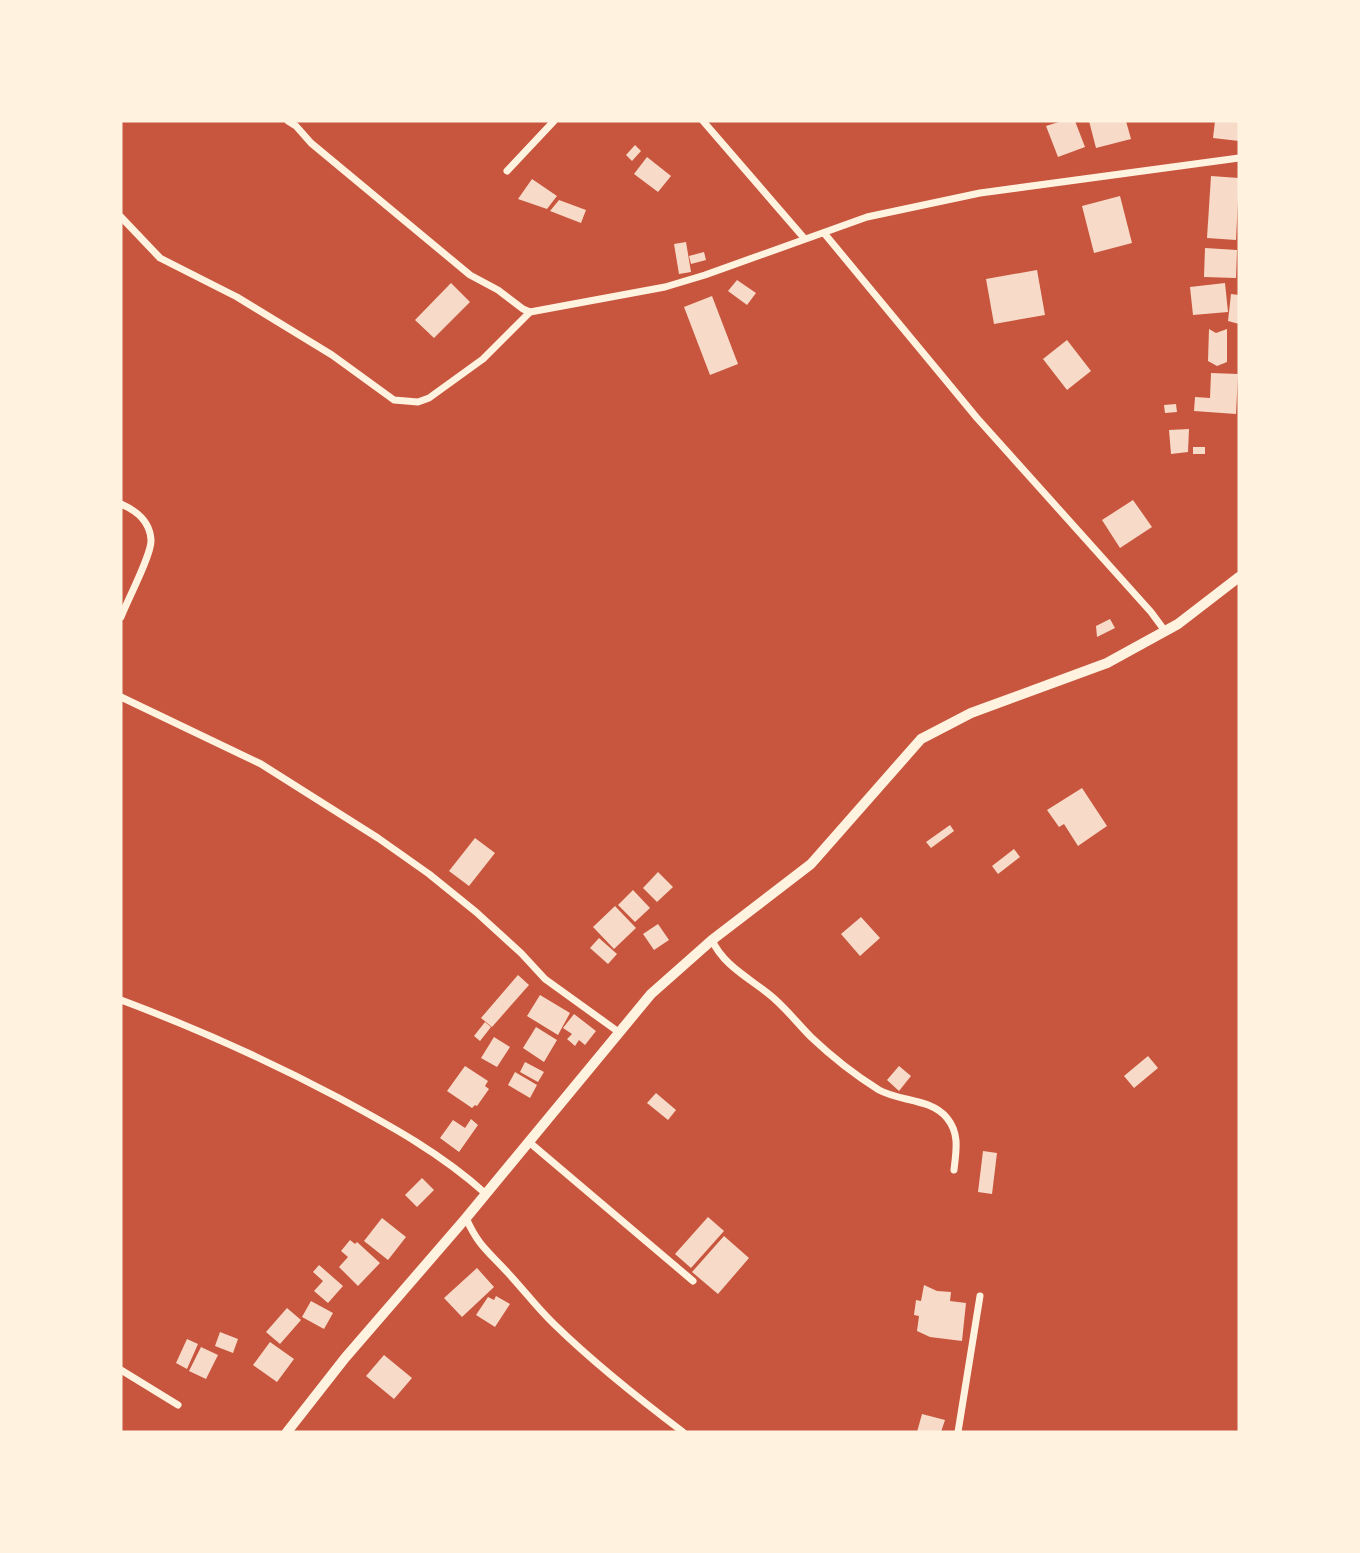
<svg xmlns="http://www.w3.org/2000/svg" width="1360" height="1553" viewBox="0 0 1360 1553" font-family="Arial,sans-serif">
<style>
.building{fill:#f7dbc8}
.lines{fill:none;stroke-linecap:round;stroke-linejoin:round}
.minor{stroke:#fff3e0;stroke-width:7}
.secondary{stroke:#fff3e0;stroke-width:10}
</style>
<rect width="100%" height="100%" fill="#c8553d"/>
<!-- building -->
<g class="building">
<path d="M1062,121H1075L1085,147L1058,157L1046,126Z"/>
<path d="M1089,121H1126L1131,139L1096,148Z"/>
<path d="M1215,121H1239V141L1213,138Z"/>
<path d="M635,145L641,151L632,161L626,155Z"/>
<path d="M647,157L671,176L658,192L634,174Z"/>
<path d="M1211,176L1239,178L1236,240L1207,238Z"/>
<path d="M532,179L557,196L547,209L518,199Z"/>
<path d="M1120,196L1132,243L1094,253L1082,206Z"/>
<path d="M559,200L586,210L581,223L550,211Z"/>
<path d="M686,242L691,272L679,274L674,244Z"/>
<path d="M1205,248L1237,250L1236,278L1204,277Z"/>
<path d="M704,252L706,260L691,264L689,256Z"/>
<path d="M1037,270L1045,315L994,324L986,279Z"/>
<path d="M737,280L756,293L747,305L728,291Z"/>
<path d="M451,283L470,302L434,338L415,320Z"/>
<path d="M1225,283L1228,312L1193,315L1190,287Z"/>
<path d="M1231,294L1239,295V324L1228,321Z"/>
<path d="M712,296L738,364L710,375L684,307Z"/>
<path d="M1209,329L1216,333L1227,329V362L1217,366L1208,361Z"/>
<path d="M1067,340L1091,371L1067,390L1043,359Z"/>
<path d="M1211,373L1238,374L1236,414L1194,411L1195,397L1210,398Z"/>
<path d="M1176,404L1177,412L1165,413L1164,405Z"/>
<path d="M1189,429L1188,452L1171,454L1169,430Z"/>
<rect x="1193" y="447" width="12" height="7"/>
<path d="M1133,500L1152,527L1120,548L1102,520Z"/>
<path d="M1110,619L1115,628L1097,637L1096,626Z"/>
<path d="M1082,788L1107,826L1078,846L1064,824L1059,827L1047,810Z"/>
<path d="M950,825L954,831L931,848L926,842Z"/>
<path d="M475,838L495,853L469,886L449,871Z"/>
<path d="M1014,849L1020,857L998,874L992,866Z"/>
<path d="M658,872L673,887L657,902L643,888Z"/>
<path d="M633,890L650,908L635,922L618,905Z"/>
<path d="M615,906L636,928L614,949L593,927Z"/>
<path d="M861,917L880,938L860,956L841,934Z"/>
<path d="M658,924L669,940L654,950L643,934Z"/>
<path d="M599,938L617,954L608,964L590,948Z"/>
<path d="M518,975L529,985L492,1027L481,1018Z"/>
<path d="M540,995L570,1013L558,1035L527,1016Z"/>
<path d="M574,1014L596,1031L585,1045L579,1040L575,1046L567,1039L572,1034L563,1028Z"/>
<path d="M485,1022L491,1027L480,1041L474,1036Z"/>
<path d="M536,1027L557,1040L544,1062L523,1048Z"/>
<path d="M494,1037L510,1047L497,1067L481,1058Z"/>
<path d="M1148,1056L1158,1068L1134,1088L1124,1076Z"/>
<path d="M525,1062L544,1072L538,1082L520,1072Z"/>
<path d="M465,1066L488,1081L485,1086L489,1089L477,1106L475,1105L472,1108L447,1091Z"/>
<path d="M899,1066L911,1076L899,1091L887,1080Z"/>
<path d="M515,1072L537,1085L530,1098L508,1085Z"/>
<path d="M656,1093L676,1110L668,1120L647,1103Z"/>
<path d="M471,1119L478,1125L459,1152L440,1138L453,1120L465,1128Z"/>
<path d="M983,1151L997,1153L992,1194L978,1192Z"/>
<path d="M422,1178L434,1190L417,1207L405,1195Z"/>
<path d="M708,1217L724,1231L691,1268L675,1254Z"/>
<path d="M382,1218L406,1237L388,1260L364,1241Z"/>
<path d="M724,1236L749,1258L718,1294L692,1272Z"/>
<path d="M350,1240L355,1244L357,1242L380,1263L358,1286L339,1267L348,1257L341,1251Z"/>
<path d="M319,1265L343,1286L328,1303L314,1291L323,1281L313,1272Z"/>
<path d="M477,1268L494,1287L462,1317L444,1298Z"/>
<path d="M924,1285L937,1291L951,1292L950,1301L966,1303L962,1341L930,1337L917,1331L919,1316L914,1315L916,1300L921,1301Z"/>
<path d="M496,1296L510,1304L495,1327L476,1315L488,1297L494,1300Z"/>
<path d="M311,1301L333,1313L324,1329L302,1317Z"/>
<path d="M287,1308L301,1320L280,1344L266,1332Z"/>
<path d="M220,1332L238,1339L233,1353L215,1346Z"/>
<path d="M187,1339L198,1344L187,1369L176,1363Z"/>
<path d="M270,1342L294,1359L277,1382L253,1365Z"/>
<path d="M201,1347L218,1355L206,1379L189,1371Z"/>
<path d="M384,1355L412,1378L394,1399L366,1376Z"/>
<path d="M922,1414L945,1420L941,1432H917Z"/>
</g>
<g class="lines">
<!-- minor -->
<g class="minor">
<path d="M288,121L296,126L311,143L470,275L498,290L523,309L530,312L665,287L705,275L867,217L980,193L1239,158"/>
<path d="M703,121L804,238"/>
<path d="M507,171L554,121"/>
<path d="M121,217L160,258L237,297L332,355L394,400L418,402L429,398L483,359L530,312"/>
<path d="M824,233L977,418L1151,612L1165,631"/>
<path d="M121,504C137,511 150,521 151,540C152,554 127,601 121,617"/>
<path d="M121,697L261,764L378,838L429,874L476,912L521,953L545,979L620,1033"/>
<path d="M712,940C723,965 749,978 770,995C785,1007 797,1023 811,1037C832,1057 855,1075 879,1090C901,1102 930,1098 947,1118C960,1134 956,1151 954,1170"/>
<path d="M121,1000C196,1028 269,1061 339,1098C391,1126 442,1154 486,1194"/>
<path d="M529,1142L693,1281"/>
<path d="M466,1218C479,1247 488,1251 508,1273C524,1290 538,1309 555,1325C595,1364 638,1398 683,1432"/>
<path d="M121,1370L178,1405"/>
<path d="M958,1432L980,1296"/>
</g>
<!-- secondary -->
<path class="secondary" d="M287,1432L345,1358L466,1218L651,994L712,940L811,864L921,739L971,713L1107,663L1178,624L1239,577"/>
</g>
<!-- border -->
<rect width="1360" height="1553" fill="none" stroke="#fff3e0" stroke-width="245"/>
</svg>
